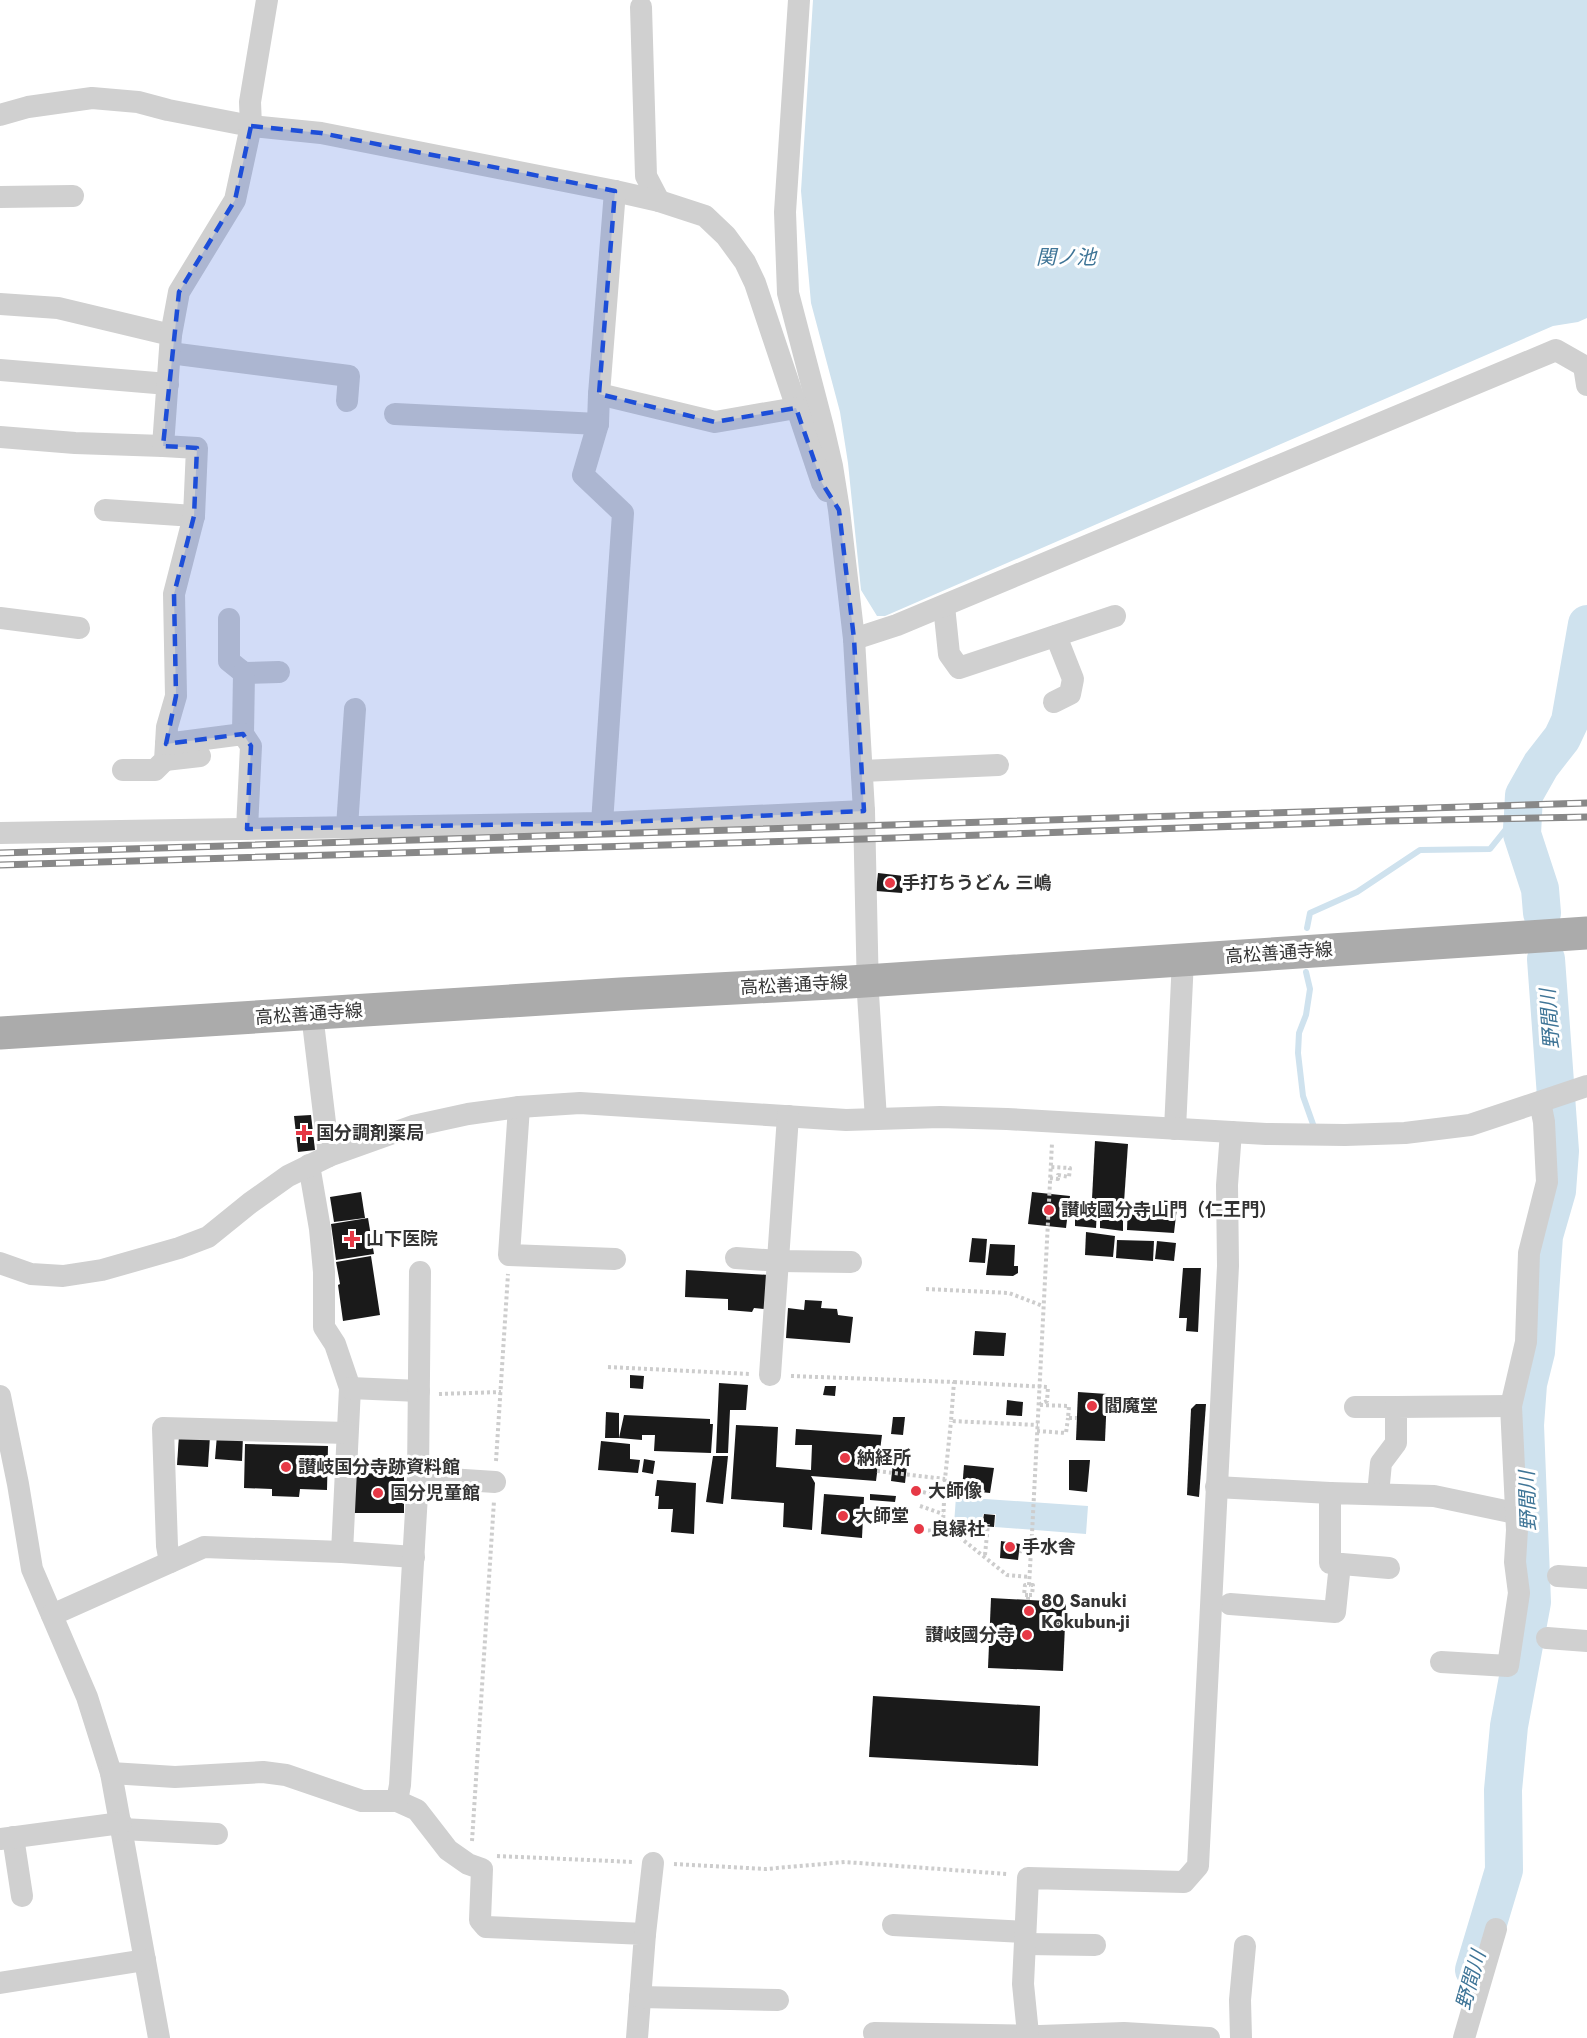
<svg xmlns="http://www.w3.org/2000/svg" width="1587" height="2038" viewBox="0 0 1587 2038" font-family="Jost,'Noto Sans JP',sans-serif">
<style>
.water{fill:#cfe2ee}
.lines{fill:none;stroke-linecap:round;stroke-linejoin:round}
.stream{stroke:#cfe2ee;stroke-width:6}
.river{stroke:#cfe2ee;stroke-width:38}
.building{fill:#1a1a1a}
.path{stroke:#cdcdcd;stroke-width:4;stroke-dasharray:3 3;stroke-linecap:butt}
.minor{stroke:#d0d0d0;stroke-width:22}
.primary{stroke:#ababab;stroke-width:33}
.rail-casing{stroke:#888;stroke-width:7}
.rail{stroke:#fff;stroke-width:4.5;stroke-dasharray:14;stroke-linecap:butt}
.marked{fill:#1d4ed8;fill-opacity:0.2;stroke:#1d4ed8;stroke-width:4.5;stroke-dasharray:12 8;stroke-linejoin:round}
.poi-dot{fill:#e63946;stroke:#fff;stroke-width:2}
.labels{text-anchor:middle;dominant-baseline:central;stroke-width:6;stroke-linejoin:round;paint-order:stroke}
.poi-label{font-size:18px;font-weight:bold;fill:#333;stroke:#fff;text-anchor:start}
.street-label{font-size:18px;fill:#333;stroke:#fff}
.water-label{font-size:20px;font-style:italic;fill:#3f7597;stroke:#fff}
</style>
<rect width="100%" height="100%" fill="#fff"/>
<!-- water -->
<g class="water">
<path d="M813,0H1587V318L1578,322L1553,326L885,616H877L861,590L848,463L840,412L811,303L801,191Z"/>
<path d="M956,1497L1088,1506L1086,1534L995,1527L996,1514H983L981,1526L954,1524Z"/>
</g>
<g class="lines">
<!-- stream -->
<g class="stream">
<path d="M1307,928L1310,913L1357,892L1420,850L1490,849L1506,829L1509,797L1518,774L1534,750L1573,702"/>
<path d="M1306,972L1310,989L1306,1015L1299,1033L1298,1053L1303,1096L1314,1127"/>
</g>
<!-- river -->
<g class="river">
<path d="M1542,913L1540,889L1522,834L1524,795L1541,765L1562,738L1570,721L1587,624"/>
<path d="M1474,1970L1504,1870L1503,1790L1509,1726L1532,1602L1525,1425L1528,1384L1536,1352L1544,1236L1557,1191L1560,1151L1546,959"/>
</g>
</g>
<!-- building -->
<g class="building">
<path d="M878,873L904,876L902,893L876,891Z"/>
<path d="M311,1115L315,1150L298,1152L294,1116Z"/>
<path d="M1095,1141L1128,1144L1124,1202L1092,1199Z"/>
<path d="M361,1192L365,1218L334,1222L330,1197Z"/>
<path d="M1032,1192L1070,1196L1066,1228L1028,1224Z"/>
<path d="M1157,1200L1170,1201L1169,1207H1177L1174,1233L1127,1230L1128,1204L1156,1208Z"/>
<path d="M1075,1208L1097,1210L1096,1228L1075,1226Z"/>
<path d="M1100,1211L1123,1212V1231L1100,1228Z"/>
<path d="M368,1218L374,1254L336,1260L331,1224Z"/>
<path d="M1086,1232L1115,1236L1113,1257L1085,1255Z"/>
<path d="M972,1238L987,1239L985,1263L969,1262Z"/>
<path d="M1117,1240L1154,1241L1153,1261L1116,1258Z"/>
<path d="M1157,1241L1176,1243L1174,1261L1155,1259Z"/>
<path d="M990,1244L1015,1245L1014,1266H1018V1273L1013,1276L986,1275Z"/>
<path d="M371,1256L380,1315L343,1321L338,1285L340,1284L336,1262Z"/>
<path d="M1183,1268H1201L1198,1332L1186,1331L1187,1318H1179Z"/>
<path d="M686,1270L769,1275L765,1309L754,1308L752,1312L728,1310V1299L685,1297Z"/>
<path d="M805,1300L822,1301L821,1308L837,1309L838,1315L853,1317L850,1343L786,1338L788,1308L804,1310Z"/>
<path d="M975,1331L1006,1333L1004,1356L973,1355Z"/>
<path d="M630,1375L644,1376L643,1389L630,1388Z"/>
<path d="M719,1383L748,1385L746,1410H730L728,1453H716Z"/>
<path d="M825,1386H836L835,1396L823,1395Z"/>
<path d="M1078,1392L1107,1394L1105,1441L1076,1440Z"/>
<path d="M1007,1400L1023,1402L1022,1416L1006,1415Z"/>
<path d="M1196,1404H1206L1199,1497L1187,1495L1191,1409Z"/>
<path d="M606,1412L619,1413V1438H605Z"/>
<path d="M624,1415L710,1419V1424H713L711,1453L654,1451L655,1435H642V1440L619,1438Z"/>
<path d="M893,1417H905L903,1435L891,1434Z"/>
<path d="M736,1425L778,1427L776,1467L811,1470L812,1445H795L796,1429L882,1435L876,1481L811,1476L815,1483L812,1530L783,1527L784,1503L731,1499Z"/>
<path d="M179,1435L210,1436L208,1467L177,1465Z"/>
<path d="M217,1435L243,1436L242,1461L215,1459Z"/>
<path d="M601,1441L630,1444V1459L640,1460L638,1473L598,1470Z"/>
<path d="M245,1444L328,1446L327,1490L300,1489L299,1497L272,1496V1489L244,1488Z"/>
<path d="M713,1456H728L723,1504L706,1502Z"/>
<path d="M644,1459L655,1461L653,1474L642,1472Z"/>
<path d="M1069,1460H1090L1087,1492L1069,1490Z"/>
<path d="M893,1463L907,1465L905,1483L891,1481Z"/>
<path d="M964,1465L994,1468L990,1493L962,1490Z"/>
<path d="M353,1473L404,1474V1513H352Z"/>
<path d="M657,1480L696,1483L694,1534L671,1532L673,1509H658L659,1496H655Z"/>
<path d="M824,1494L864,1497L862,1538L821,1534Z"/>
<path d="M870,1494L896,1496L895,1502L870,1500Z"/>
<path d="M984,1514L995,1515L994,1527L982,1526Z"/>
<path d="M1001,1541L1020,1544L1018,1560L1000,1558Z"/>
<path d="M991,1598L1066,1602L1063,1671L988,1668Z"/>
<path d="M965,1623H977V1638H964Z"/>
<path d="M873,1696L1040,1706L1038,1766L869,1757Z"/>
</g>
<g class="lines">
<!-- path -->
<g class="path">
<path d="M1050,1178L1058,1179V1175L1069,1177L1070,1168L1051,1167"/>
<path d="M926,1289L1009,1293L1043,1306"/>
<path d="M608,1367L750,1374"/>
<path d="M791,1376L954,1382L951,1421L1038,1425"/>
<path d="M954,1382L1048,1387L1047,1401L1040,1404"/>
<path d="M439,1394L501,1392"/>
<path d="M1040,1405L1069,1406L1068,1418H1077"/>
<path d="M1037,1431L1066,1433L1068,1418"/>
<path d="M496,1461L508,1274"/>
<path d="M877,1471L945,1479L951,1421"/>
<path d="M945,1479L943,1524L1007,1575L1029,1577"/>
<path d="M923,1492L944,1498"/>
<path d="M920,1506L943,1514"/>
<path d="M922,1530L953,1532"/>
<path d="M1019,1551L1031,1552"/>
<path d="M985,1555L988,1524"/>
<path d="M1028,1595H1024L1025,1585H1029L1032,1534L1052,1143"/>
<path d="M1028,1600V1595H1032L1033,1585H1029"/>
<path d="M472,1841L494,1501"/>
<path d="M497,1856L634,1862"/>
<path d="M674,1864L766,1869L845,1862L1007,1874"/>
</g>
<!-- minor -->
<g class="minor">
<path d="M799,0L785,212L788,293L823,427L832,466L839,510L854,639L864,811L868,994L876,1119"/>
<path d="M641,7L646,176L659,201"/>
<path d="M0,115L28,107L92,98L138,102L168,110L251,126L321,133L615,191L659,201L705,216L726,236L745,262L755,283L822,483L827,491"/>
<path d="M615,191L599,394L715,422L796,408"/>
<path d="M0,197L73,196"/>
<path d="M0,304L58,308L171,335"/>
<path d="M170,353L349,376L347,401"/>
<path d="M0,370L168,384"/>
<path d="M599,394L598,424L583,475L623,513L602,823"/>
<path d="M395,414L598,424"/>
<path d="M0,437L75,443L163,446"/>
<path d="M105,510L194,516"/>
<path d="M944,606L949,654L959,668L1115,616"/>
<path d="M0,618L79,628"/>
<path d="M229,619V661L244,673L279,672"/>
<path d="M854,639L897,625L1556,350L1584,366L1587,385"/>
<path d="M1054,702L1070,694L1073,679L1056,636"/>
<path d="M243,734L244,673"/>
<path d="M165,760L200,756"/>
<path d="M123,770H155L165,760L166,744"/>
<path d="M862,771L998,765"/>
<path d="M347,827L355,709"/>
<path d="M247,829L251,746L243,734L166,744L167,727L176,696L174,594L194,516L197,448L163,446L171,335L179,292L235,200L251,126L250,102L267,0"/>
<path d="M0,833L602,823L864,811"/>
<path d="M312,1014L329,1156"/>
<path d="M519,1107L509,1255L615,1259"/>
<path d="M1175,1129L1183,959"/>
<path d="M309,1165L320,1229L324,1272V1327L335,1344L350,1388L342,1552"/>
<path d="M736,1258L779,1261L851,1262"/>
<path d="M0,1263L31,1274L63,1276L102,1270L179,1248L208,1237L250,1203L288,1176L329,1156L413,1126L468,1114L519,1107L580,1103L846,1120L940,1117L1007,1119L1266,1134L1345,1135L1405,1133L1470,1125L1587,1086"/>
<path d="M770,1375L788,1116"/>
<path d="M350,1388L419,1391"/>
<path d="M0,1396L18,1484L32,1569L87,1697L111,1773L159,2038"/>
<path d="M1355,1407H1396"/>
<path d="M418,1477L495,1482"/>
<path d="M1216,1487L1330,1493"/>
<path d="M1378,1494L1381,1463L1396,1443V1407L1511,1406"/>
<path d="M170,1562L167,1546L163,1428L347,1433"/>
<path d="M1389,1568L1330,1563V1493L1434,1496L1515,1513"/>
<path d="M1558,1576L1587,1578"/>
<path d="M1230,1604L1335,1612L1340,1564"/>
<path d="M52,1615L204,1547L342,1552L414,1557"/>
<path d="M1547,1638L1587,1641"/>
<path d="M1441,1662L1508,1666L1519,1593L1515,1562L1517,1530L1511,1406L1526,1342L1529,1253L1547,1182L1544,1122L1540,1102"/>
<path d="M111,1773L175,1777L263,1772L286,1775L362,1801H397L417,1810L448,1850L468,1864L482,1869L480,1920L486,1927L645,1934L637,2038"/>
<path d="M397,1801L400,1785L418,1477L420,1272"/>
<path d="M122,1829L217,1834"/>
<path d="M13,1837L22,1896"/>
<path d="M0,1839L121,1823"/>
<path d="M893,1925L1025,1932"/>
<path d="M645,1934L653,1863"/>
<path d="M1026,1944L1095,1945"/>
<path d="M0,1983L145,1960"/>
<path d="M640,1997L778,2000"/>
<path d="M874,2033L1040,2036L1124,2033L1209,2038"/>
<path d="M1028,2034L1023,1984L1028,1878L1184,1882L1198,1866L1228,1266L1227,1185L1231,1132"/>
<path d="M1241,2038L1240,2000L1245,1946"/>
<path d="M1464,2038L1496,1929"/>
</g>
<!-- primary -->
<path class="primary" d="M0,1033L621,994L850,982L1587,933"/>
<!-- rail casing -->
<g class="rail-casing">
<g id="rail">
<path d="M0,853L1587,803"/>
<path d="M0,865L864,839L1384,821L1587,817"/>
</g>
</g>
<!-- rail -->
<use href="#rail" class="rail"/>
</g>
<!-- marked area -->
<path class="marked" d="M251,126L321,133L615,191L599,394L715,422L796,408L822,483L839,510L854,639L864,811L602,823L247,829L251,746L243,734L166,744L176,696L174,594L194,516L197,448L163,446L179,292L235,200Z"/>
<!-- markers -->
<g class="poi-dot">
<circle cx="890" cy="883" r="6"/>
<path d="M301 1124h6v6h6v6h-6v6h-6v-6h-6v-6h6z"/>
<circle cx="1049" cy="1210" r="6"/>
<path d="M349 1230h6v6h6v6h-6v6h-6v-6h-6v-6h6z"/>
<circle cx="1092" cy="1406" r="6"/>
<circle cx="845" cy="1458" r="6"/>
<circle cx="286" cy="1467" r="6"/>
<circle cx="916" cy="1491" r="6"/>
<circle cx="378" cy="1493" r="6"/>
<circle cx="843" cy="1516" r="6"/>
<circle cx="919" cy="1529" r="6"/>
<circle cx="1010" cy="1547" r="6"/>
<circle cx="1029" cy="1611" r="6"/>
<circle cx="1027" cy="1635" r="6"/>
</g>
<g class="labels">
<!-- poi labels -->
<g class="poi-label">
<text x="902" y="883">手打ちうどん 三嶋</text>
<text x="316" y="1133">国分調剤薬局</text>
<text x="1061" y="1210">讃岐國分寺山門（仁王門）</text>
<text x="366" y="1239">山下医院</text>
<text x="1104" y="1406">閻魔堂</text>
<text x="857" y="1458">納経所</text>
<text x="298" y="1467">讃岐国分寺跡資料館</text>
<text x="928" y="1491">大師像</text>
<text x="390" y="1493">国分児童館</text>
<text x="855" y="1516">大師堂</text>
<text x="931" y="1529">良縁社</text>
<text x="1022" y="1547">手水舎</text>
<text x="1041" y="1601">80 Sanuki<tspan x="1041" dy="21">Kokubun-ji</tspan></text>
<text x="1015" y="1635" text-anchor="end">讃岐國分寺</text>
</g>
<!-- street labels -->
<g class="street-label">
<text transform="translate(1279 953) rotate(-4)">高松善通寺線</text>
<text transform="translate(794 985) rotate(-3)">高松善通寺線</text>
<text transform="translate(309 1014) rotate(-4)">高松善通寺線</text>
</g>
<!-- water labels -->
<g class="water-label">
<text x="1066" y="257">関ノ池</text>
<text transform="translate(1550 1019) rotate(-94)">野間川</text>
<text transform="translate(1528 1501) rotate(-92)">野間川</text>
<text transform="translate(1471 1980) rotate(-74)">野間川</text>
</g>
</g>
</svg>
